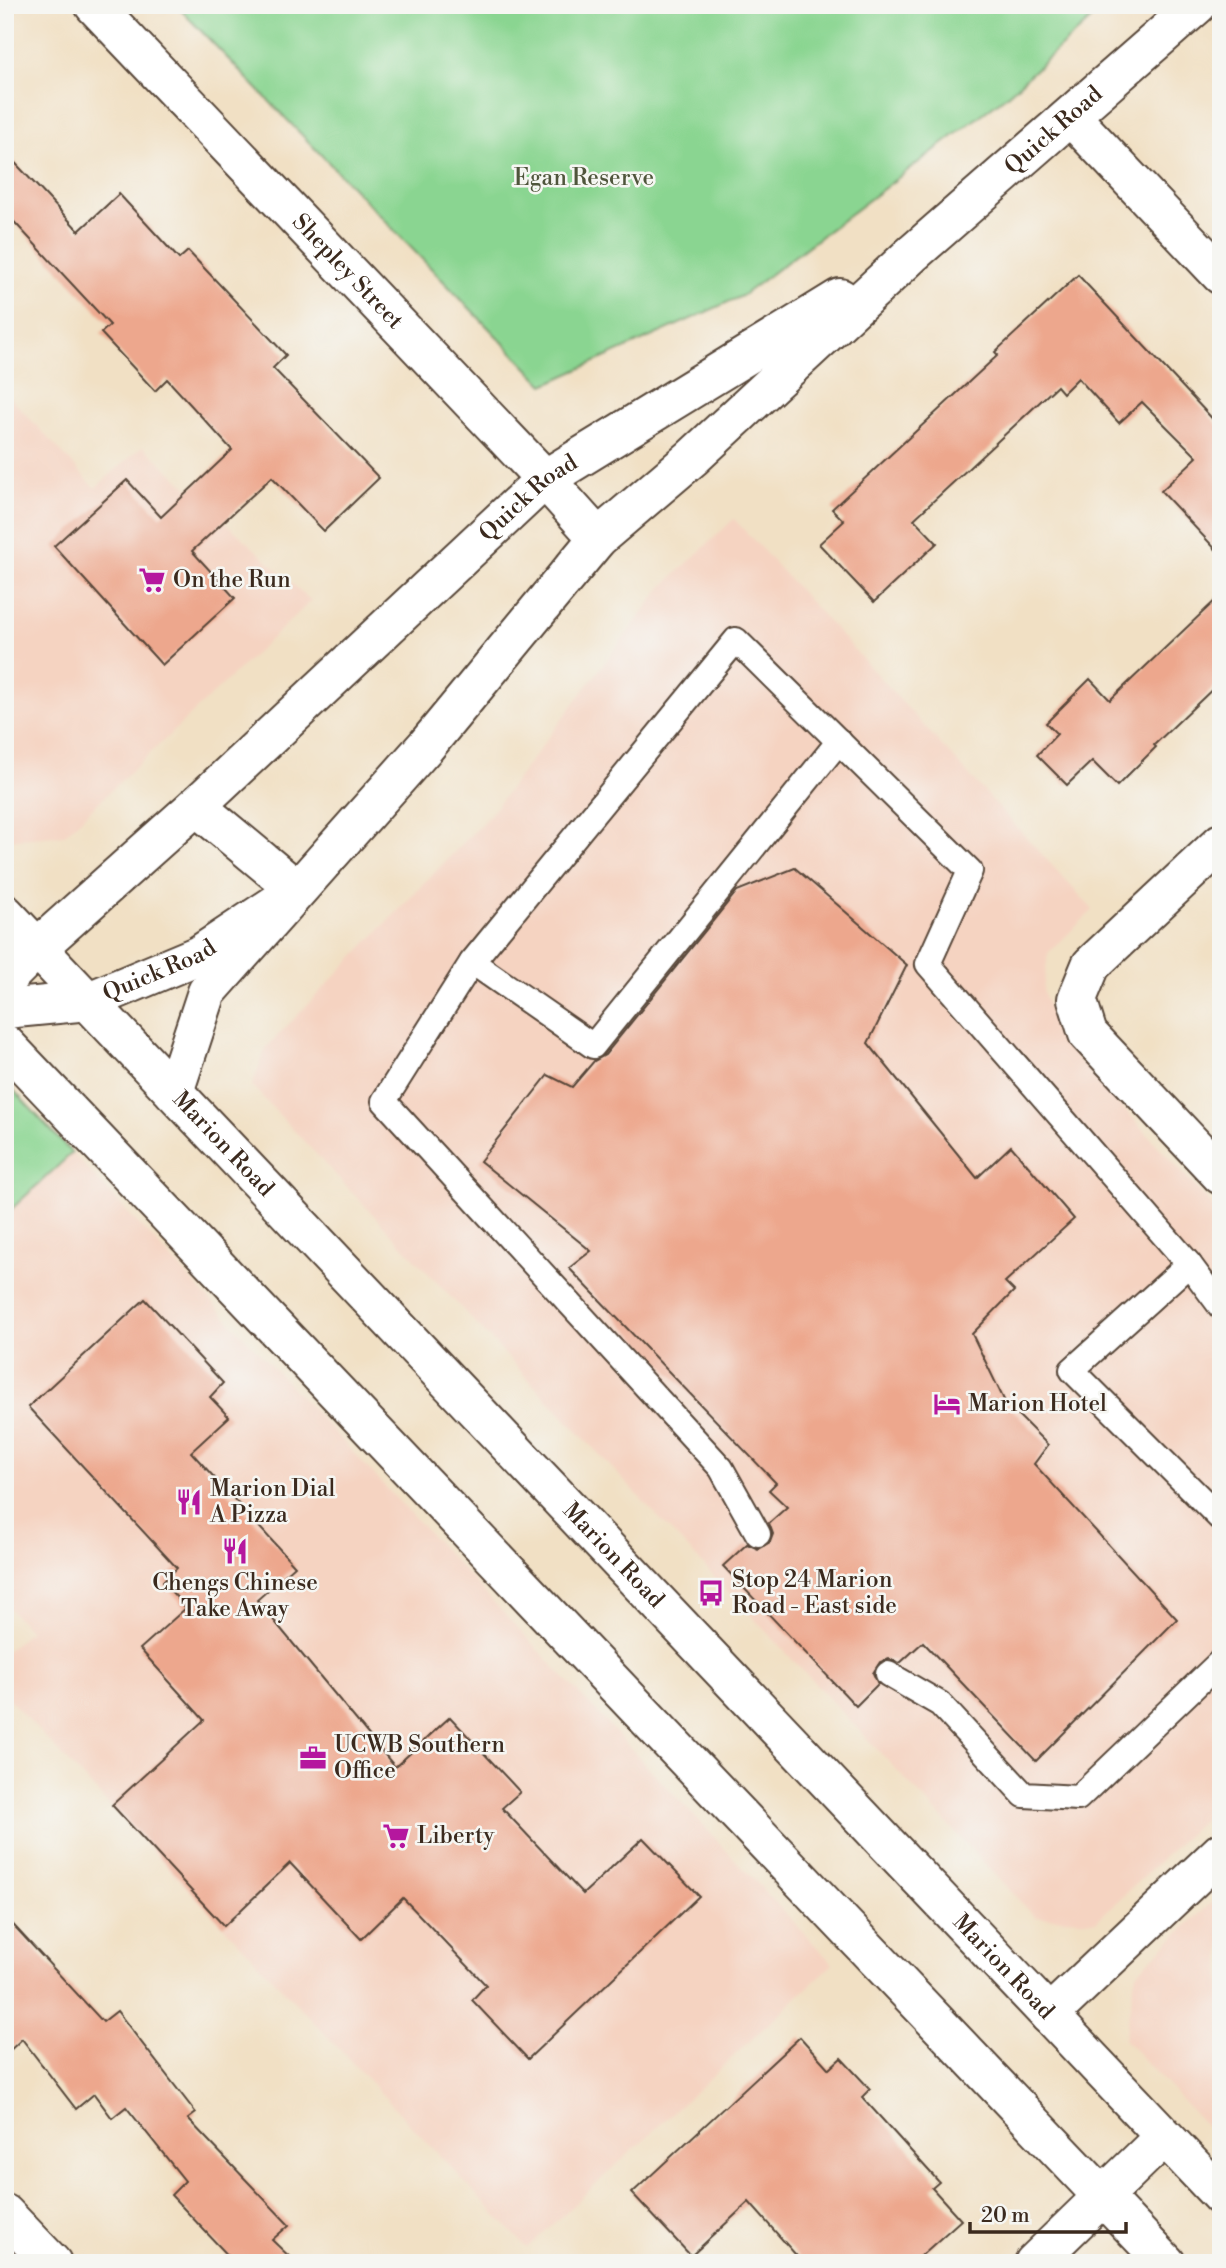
<svg xmlns="http://www.w3.org/2000/svg" width="1226" height="2268" viewBox="0 0 1226 2268" font-family="'Libre Bodoni',serif">
<style>
.built{fill:#f5d3c1}
.green{fill:#8ad591;stroke:#628058;stroke-width:2}
.building{fill:#eda78d}
.lines{fill:none;stroke-linecap:round;stroke-linejoin:round}
.lane-casing{stroke:#564537;stroke-width:28}
.street-casing{stroke:#564537;stroke-width:42}
.primary-casing{stroke:#564537;stroke-width:42}
.lane{stroke:#fff;stroke-width:24}
.street{stroke:#fff;stroke-width:38}
.primary{stroke:#fff;stroke-width:38}
.labels{text-anchor:middle;dominant-baseline:central;stroke-width:5;stroke-linejoin:round;paint-order:stroke}
.street-label{font-size:23px;fill:#3b2a1e;stroke:#f6f6f2}
.park-label{font-size:23px;fill:#4f553b;stroke:#f6f6f2}
.poi-label{font-size:23px;fill:#3b2a1e;stroke:#f6f6f2;text-anchor:start}
</style>
<rect width="100%" height="100%" fill="#f6f6f2"/>
<filter id="ink" filterUnits="userSpaceOnUse"><feTurbulence type="fractalNoise" baseFrequency=".0143" numOctaves="2"/><feDisplacementMap in="SourceGraphic" scale="14" xChannelSelector="R" yChannelSelector="G"/><feConvolveMatrix kernelMatrix="1 2 1 2 8 2 1 2 1" color-interpolation-filters="sRGB"/></filter>
<filter id="wash" filterUnits="userSpaceOnUse"><feTurbulence type="fractalNoise" baseFrequency=".00686" numOctaves="4" result="noise"/><feDisplacementMap in="SourceGraphic" scale="28" xChannelSelector="R" yChannelSelector="G"/><feGaussianBlur stdDeviation="1.57" result="paint"/><feColorMatrix in="noise" values="0 0 0 0 0 0 0 0 0 0 0 0 0 0 0 0 0 1.4 0 .05"/><feComposite in="paint" operator="in"/></filter>
<g filter="url(#wash)">
<rect width="100%" height="100%" fill="#f1e0c4"/>
<!-- built -->
<g class="built">
<path d="M5,392L95,488L143,446L311,601L64,835L10,840L5,835Z"/>
<path d="M734,519L1093,910L1048,953L1043,990L1057,1035L1221,1215V1803L1096,1921L1035,1917L252,1086L266,1048L489,816L662,587Z"/>
<path d="M72,1153L833,1964L527,2248L5,1695V1652L30,1631L5,1604V1215Z"/>
<path d="M1221,1894V2142L1124,2039L1136,1973Z"/>
<path d="M5,2227L39,2263H5Z"/>
</g>
<!-- green -->
<g class="green">
<path d="M176,5H1107L1006,96L742,296L544,385Z"/>
<path d="M5,1081L72,1153L5,1215Z"/>
</g>
<g id="blocks">
<!-- building -->
<g class="building">
<path d="M5,152L79,231L119,194L179,259L188,251L286,355L273,368L379,478L324,531L272,477L192,551L235,598L162,665L54,546L127,480L161,517L232,450L167,379L155,391L101,333L110,325L5,212Z"/>
<path d="M1078,275L1221,428V555L1161,491L1197,457L1142,402L1119,423L1078,378L1063,393L1057,386L914,519L937,543L874,602L819,544L844,521L832,509L998,355L995,352Z"/>
<path d="M1221,595V681L1154,745L1156,747L1117,786L1092,761L1067,785L1037,755L1057,734L1046,723L1090,679L1110,700Z"/>
<path d="M795,868L907,965L868,1043L977,1178L1011,1146L1074,1219L1005,1282L1014,1291L972,1334L1005,1402L1048,1445L1034,1464L1177,1619L1036,1761L923,1642L900,1663L889,1659L880,1662L873,1673L878,1684L856,1706L723,1566L747,1544L758,1549L770,1542L773,1534L769,1523L787,1507L769,1490L776,1483L569,1268L591,1251L480,1161L548,1075L572,1087L594,1061L605,1055L737,891Z"/>
<path d="M145,1299L223,1383L210,1397L229,1417L191,1452L295,1566L257,1600L395,1767L450,1717L520,1792L502,1808L583,1894L643,1838L699,1896L528,2059L472,2000L486,1985L403,1898L361,1939L290,1863L224,1926L112,1805L204,1720L140,1649L186,1608L163,1582L177,1568L28,1407Z"/>
<path d="M5,1916L103,2022L117,2011L196,2113L188,2119L289,2225L272,2240L296,2263H235L171,2195L185,2181L126,2107L112,2118L94,2094L76,2109L22,2039L5,2055Z"/>
<path d="M800,2037L829,2069L841,2058L870,2089L862,2097L939,2182L932,2188L961,2220L913,2263H803L749,2202L691,2256L632,2193Z"/>
</g>
</g>
</g>
<g filter="url(#ink)">
<use href="#blocks" fill-opacity="0" stroke="#564537" stroke-width="2"/>
<g class="lines">
<!-- lane casing -->
<g class="lane-casing">
<g id="lane">
<path d="M472,962L593,1046L839,741"/>
<path d="M1189,1264L1221,1307"/>
<path d="M758,1534L721,1468L384,1101L472,962L736,640L970,871L928,964L1189,1264L1072,1370L1221,1519"/>
<path d="M888,1674L940,1704L1024,1795L1078,1798L1221,1661"/>
</g>
</g>
<!-- street casing -->
<g class="street-casing">
<g id="street">
<path id="s1" d="M94,5L545,479L598,538"/>
<path d="M1071,117L1221,275"/>
<path d="M1221,843L1091,965L1077,999L1088,1034L1221,1175"/>
<path id="s2" d="M5,980L37,948L196,806L545,479L840,298"/>
<path id="s3" d="M5,1009L89,1001L199,955L297,890L196,806"/>
<path id="s4" d="M174,1092L207,992L426,746L598,538L692,458L911,255L1197,5"/>
<path d="M1049,2015L1221,1852"/>
<path d="M5,2214L52,2263"/>
<path d="M1034,2263L1164,2137"/>
</g>
</g>
<!-- primary casing -->
<g class="primary-casing">
<g id="primary">
<path id="s5" d="M5,914L1221,2196"/>
<path d="M5,1044L1166,2263"/>
</g>
</g>
<!-- lane -->
<use href="#lane" class="lane"/>
<!-- street -->
<use href="#street" class="street"/>
<!-- primary -->
<use href="#primary" class="primary"/>
</g>
</g>
<!-- icons -->
<defs>
<g id="supermarket-bare" transform="scale(2.1)"><path d="M-6-5.5h2.5l.6 2H6L4.5 2H-2.5L-4.4-4H-6ZM-1.5 3.2a1.3 1.3 0 1 0 .1 0ZM3 3.2a1.3 1.3 0 1 0 .1 0Z" fill="#b5179e" stroke="#f6f6f2" stroke-width="2.5" paint-order="stroke"/></g>
<g id="hotel-bare" transform="scale(2.1)"><path d="M-6-4.5h1.5V1H6V5H4.5V3h-9V5H-6ZM-4 0a1.8 1.8 0 1 1 3.6 0ZM.5 0V-2.5h3Q6-2.5 6 0Z" fill="#b5179e" stroke="#f6f6f2" stroke-width="2.5" paint-order="stroke"/></g>
<g id="restaurant-bare" transform="scale(2.1)"><path d="M-5-6h1v4h1v-4h1v4h1v-4h1v5L-1.5 .5V6h-2V.5L-5-1ZM5-6V6H3V1.5H1.5Q1.5-4 5-6Z" fill="#b5179e" stroke="#f6f6f2" stroke-width="2.5" paint-order="stroke"/></g>
<g id="bus-bare" transform="scale(2.1)"><path d="M-5-6H5V4H4V6H2V4H-2V6H-4V4H-5ZM-3.5-4V0h7V-4ZM-3.5 1.2v1.5H-2V1.2ZM2 1.2v1.5H3.5V1.2Z" fill="#b5179e" stroke="#f6f6f2" stroke-width="2.5" paint-order="stroke"/></g>
<g id="office-bare" transform="scale(2.1)"><path d="M-6-3h4V-5.5h4V-3h4V5H-6ZM-1-4.5V-3h2v-1.5ZM-6 0V1H6V0Z" fill="#b5179e" stroke="#f6f6f2" stroke-width="2.5" paint-order="stroke"/></g>
</defs>
<g fill-rule="evenodd">
<use href="#supermarket-bare" x="152" y="580"/>
<use href="#hotel-bare" x="947" y="1404"/>
<use href="#restaurant-bare" x="189" y="1502"/>
<use href="#restaurant-bare" x="235" y="1551"/>
<use href="#bus-bare" x="711" y="1593"/>
<use href="#office-bare" x="313" y="1758"/>
<use href="#supermarket-bare" x="396" y="1836"/>
</g>
<g class="labels">
<!-- street labels -->
<g class="street-label">
<text stroke="none"><textPath href="#s4" startOffset="1316">Quick Road</textPath></text>
<text stroke="none"><textPath href="#s1" startOffset="368">Shepley Street</textPath></text>
<text stroke="none"><textPath href="#s2" startOffset="712">Quick Road</textPath></text>
<text stroke="none"><textPath href="#s3" startOffset="161">Quick Road</textPath></text>
<text stroke="none"><textPath href="#s5" startOffset="317">Marion Road</textPath></text>
<text stroke="none"><textPath href="#s5" startOffset="884">Marion Road</textPath></text>
<text stroke="none"><textPath href="#s5" startOffset="1451">Marion Road</textPath></text>
</g>
<!-- park labels -->
<g class="park-label">
<text x="584" y="178">Egan Reserve</text>
</g>
<!-- poi labels -->
<g class="poi-label">
<text x="173" y="580">On the Run</text>
<text x="968" y="1404">Marion Hotel</text>
<text x="210" y="1489">Marion Dial<tspan x="210" dy="26">A Pizza</tspan></text>
<text x="732" y="1580">Stop 24 Marion<tspan x="732" dy="26">Road - East side</tspan></text>
<text x="235" y="1583" text-anchor="middle">Chengs Chinese<tspan x="235" dy="26">Take Away</tspan></text>
<text x="334" y="1745">UCWB Southern<tspan x="334" dy="26">Office</tspan></text>
<text x="417" y="1836">Liberty</text>
</g>
</g>
<!-- margin -->
<rect width="1226" height="2268" fill="none" stroke="#f6f6f2" stroke-width="28"/>
<!-- scale -->
<path d="M970 2222v10h156v-10" fill="none" stroke="#3b2a1e" stroke-width="3.5"/>
<text x="981" y="2222" font-size="21" fill="#3b2a1e" stroke="#f6f6f2" stroke-width="5" paint-order="stroke">20 m</text>
</svg>
